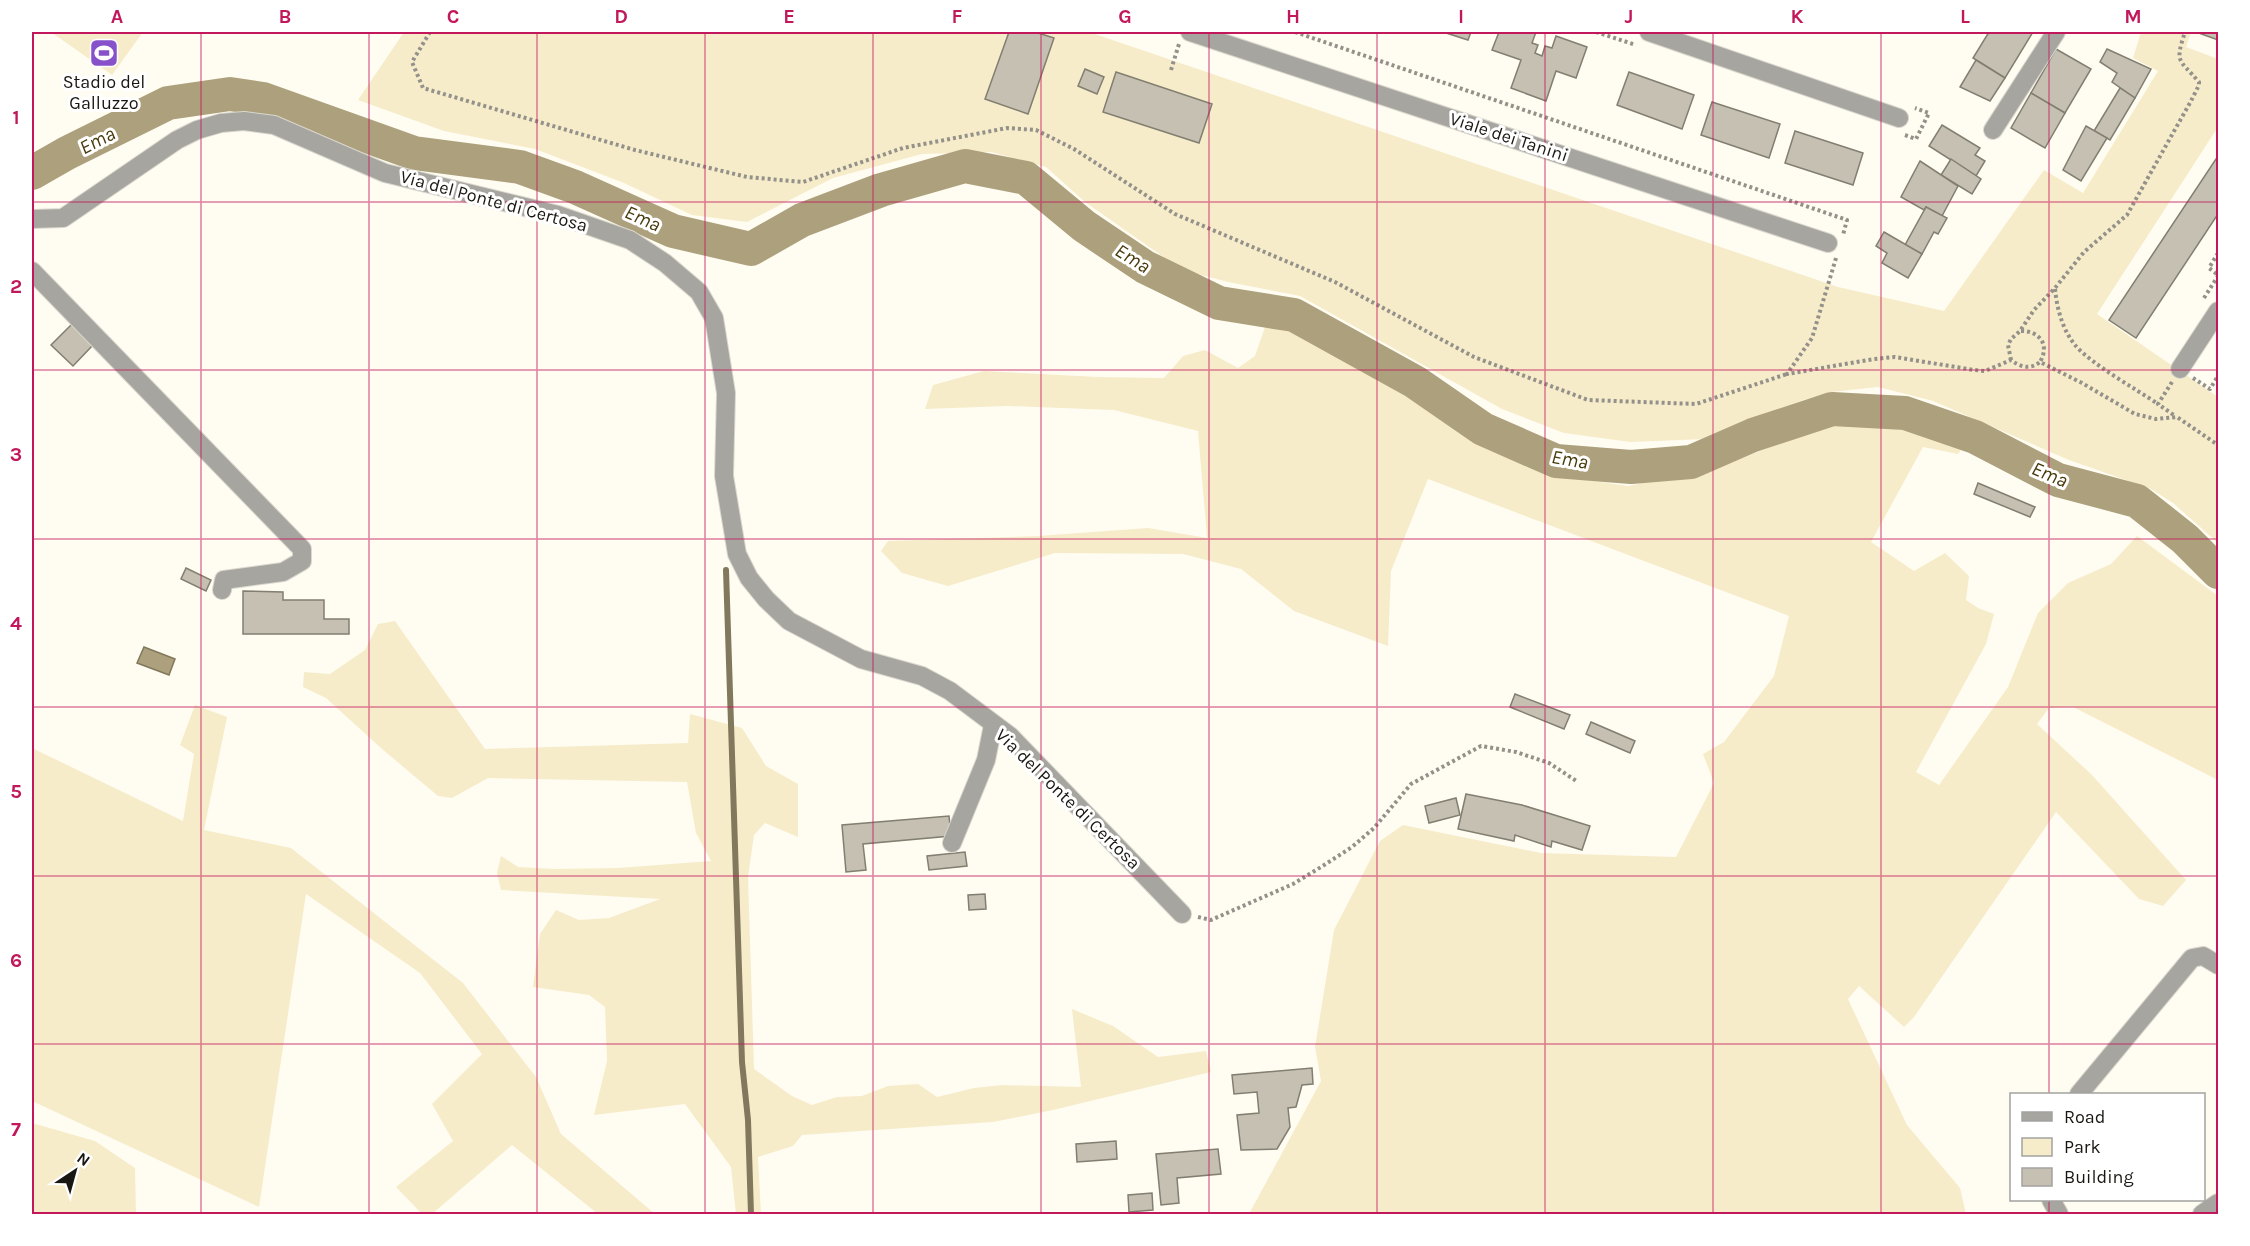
<svg xmlns="http://www.w3.org/2000/svg" width="2250" height="1246" viewBox="0 0 2250 1246" font-family="Karla,sans-serif">
<style>
.green{fill:#f7ecca}
.water{fill:#ada17d;stroke:#81785d;stroke-width:1.5}
.lines{fill:none;stroke-linecap:round;stroke-linejoin:round}
.stream{stroke:#81785d;stroke-width:6}
.river{stroke:#ada17d;stroke-width:34}
.building{fill:#c5c0b1;stroke:#827e70;stroke-width:1.5}
.minor-casing{stroke:#dad7ce;stroke-width:20}
.path{stroke:#94918a;stroke-width:4;stroke-dasharray:3 3;stroke-linecap:butt}
.minor{stroke:#a7a59f;stroke-width:18}
.grid{fill:none;stroke:#c2185b;stroke-width:1.5;stroke-opacity:0.55}
.labels{text-anchor:middle;stroke-width:6;stroke-linejoin:round;paint-order:stroke}
.poi-label{font-size:18px;fill:#191712;stroke:#fff}
.street-label{font-size:18px;fill:#191712;stroke:#fff}
.water-label{font-size:20px;font-style:italic;fill:#483a0b;stroke:#fff}
.neatline{fill:none;stroke:#c2185b;stroke-width:2}
.grid-label{font-size:20px;text-anchor:middle;font-weight:bold;fill:#c2185b}
</style>
<rect width="100%" height="100%" fill="#fffcf2"/>
<g class="green">
<path d="M51,32H143L112,75Z"/>
<path d="M404,32H1089L1838,287L1944,311L2044,170L2083,193L2158,71L2133,58L2141,32H2191L2186,47L2218,59V127L2097,314L2218,397V543L2173,503L2151,489L2069,460L1933,401L1878,387L1831,392L1803,400L1705,439L1630,442L1564,433L1502,409L1300,296L1228,282L1182,270L1085,202L1046,167L991,152L922,154L833,178L747,222L692,215L624,183L535,149L444,131L358,100Z"/>
<path d="M1265,327L1297,330L1427,407L1561,476L1628,486L1724,465L1839,421L1879,422L1926,430L1965,444L1958,454L1923,447L1871,542L1914,571L1945,553L1969,576L1966,600L1978,608L1994,614L1986,644L1916,772L1939,785L2008,687L2038,613L2068,583L2111,564L2137,536L2218,596V780L2073,707L2049,708L2037,724L2092,775L2186,880L2163,906L2139,899L2056,812L1914,1017L1904,1027L1859,986L1848,999L1907,1125L1960,1188L1966,1214H1249L1321,1081L1315,1047L1334,930L1380,841L1403,825L1541,853L1676,857L1714,783L1703,754L1724,742L1774,676L1789,616L1428,479L1391,571L1388,646L1294,611L1241,569L1183,554L1055,553L948,586L902,573L881,551L888,541L1038,536L1148,528L1207,538L1198,431L1114,410L1007,406L925,409L933,385L984,371L1098,377L1164,378L1183,356L1205,350L1238,368L1255,356Z"/>
<path d="M395,621L485,749L688,743L690,714L742,728L766,766L798,784V837L765,823L754,835L748,877L754,1069L792,1096L812,1105L837,1097L862,1096L888,1086L918,1084L937,1097L974,1088L1002,1085L1081,1087L1072,1009L1113,1026L1158,1057L1206,1051L1211,1072L1053,1110L993,1122L802,1135L793,1146L758,1157L761,1214H736L731,1167L685,1104L594,1115L607,1061L605,1007L589,995L533,987L540,934L556,910L579,920L609,918L660,899L501,890L497,873L501,856L518,867L556,869L618,868L711,861L696,833L687,782L488,778L452,798L438,796L382,749L326,698L303,687L304,672L330,674L365,650L378,624Z"/>
<path d="M195,705L227,717L204,830L291,848L463,983L536,1077L561,1134L655,1214H598L512,1145L432,1214H422L396,1187L453,1141L432,1104L482,1054L420,973L306,894L259,1207L32,1101V748L183,821L194,754L180,745Z"/>
<path d="M32,1123L95,1141L135,1168L136,1214H32Z"/>
</g>
<path class="water" d="M144,647L175,659L169,675L137,663Z"/>
<g class="lines">
<path class="stream" d="M726,570L742,1062L748,1120L751,1214"/>
<path class="river" d="M32,173L67,153L168,103L230,94L263,99L414,153L520,167L575,187L673,231L751,249L802,220L881,190L965,166L1026,178L1084,226L1145,267L1219,303L1294,315L1415,382L1483,429L1556,461L1631,467L1691,462L1753,435L1832,409L1905,413L1975,437L2058,480L2137,501L2185,539L2218,572"/>
</g>
<g class="building">
<path d="M1009,32H1035L1054,38L1028,114L985,99Z"/>
<path d="M1443,32H1471L1468,40Z"/>
<path d="M1499,32H1536L1532,43L1538,45L1535,53L1542,56L1545,46L1552,48L1556,36L1587,47L1576,78L1556,71L1546,101L1511,88L1521,60L1492,50Z"/>
<path d="M1989,32H2033L2005,78L1973,58Z"/>
<path d="M2196,32H2218V40Z"/>
<path d="M2056,49L2091,69L2065,113L2031,93Z"/>
<path d="M2107,49L2151,69L2135,98L2112,82L2117,73L2100,62Z"/>
<path d="M1976,60L2005,78L1990,101L1960,87Z"/>
<path d="M1085,69L1104,77L1097,94L1078,86Z"/>
<path d="M1116,72L1212,104L1199,143L1103,112Z"/>
<path d="M1629,72L1694,95L1682,129L1617,105Z"/>
<path d="M2120,88L2135,98L2110,140L2094,131Z"/>
<path d="M2031,93L2065,113L2045,148L2011,128Z"/>
<path d="M1712,102L1780,124L1769,158L1701,135Z"/>
<path d="M1942,125L1980,148L1975,155L1985,161L1976,176L1929,146Z"/>
<path d="M2086,126L2107,138L2081,181L2063,170Z"/>
<path d="M1795,131L1863,153L1853,185L1785,163Z"/>
<path d="M2218,156V214L2136,338L2109,320Z"/>
<path d="M1951,159L1981,179L1972,194L1941,175Z"/>
<path d="M1920,161L1958,186L1942,216L1926,207L1924,210L1901,197Z"/>
<path d="M1926,207L1947,218L1938,234L1934,232L1922,254L1905,245Z"/>
<path d="M1884,232L1922,254L1908,278L1882,263L1887,253L1876,246Z"/>
<path d="M72,324L93,345L73,366L51,345Z"/>
<path d="M1978,483L2035,507L2030,517L1974,494Z"/>
<path d="M186,568L211,580L206,591L181,579Z"/>
<path d="M243,591L283,592V600H324V619H349V634H243Z"/>
<path d="M1515,694L1570,715L1564,729L1510,707Z"/>
<path d="M1591,722L1635,741L1630,753L1586,734Z"/>
<path d="M1466,794L1522,805L1590,826L1582,850L1552,841L1551,847L1515,835L1514,841L1458,829Z"/>
<path d="M1456,798L1460,815L1429,823L1425,806Z"/>
<path d="M949,816L951,836L863,844L866,870L846,872L842,825Z"/>
<path d="M965,852L967,866L929,870L927,856Z"/>
<path d="M985,894L986,909L969,910L968,895Z"/>
<path d="M1312,1068L1313,1084L1302,1085L1296,1107L1288,1108L1290,1127L1277,1149L1241,1150L1237,1115L1259,1113L1257,1092L1234,1094L1232,1075Z"/>
<path d="M1116,1141L1117,1159L1077,1162L1076,1144Z"/>
<path d="M1218,1149L1221,1174L1177,1178L1179,1203L1161,1205L1156,1154Z"/>
<path d="M1152,1193L1153,1210L1129,1212L1128,1195Z"/>
</g>
<g class="lines">
<g class="minor-casing">
<g id="minor">
<path d="M1190,32L1828,243"/>
<path d="M1649,32L1899,118"/>
<path d="M1993,130L2056,32"/>
<path d="M32,219L63,218L177,140L197,130L221,123L244,121L274,125L385,173L558,215L630,240L665,263L699,292L714,318L726,393L724,476L737,554L749,578L766,599L789,621L861,659L922,676L950,691L1010,736L1182,914"/>
<path d="M32,271L302,549V561L283,572L224,580L222,590"/>
<path d="M2180,369L2218,311"/>
<path d="M952,843L986,760L993,725"/>
<path d="M2079,1094L2192,958L2203,956L2218,965"/>
<path d="M2051,1200L2059,1214"/>
<path d="M2202,1214L2218,1203"/>
</g>
</g>
<g class="path">
<path d="M430,32L412,62L423,88L635,150L747,177L803,182L903,148L1007,128L1036,130L1074,149L1175,214L1335,282L1474,357L1588,400L1696,404L1787,374"/>
<path d="M1295,32L1847,220L1843,235"/>
<path d="M1596,32L1636,45"/>
<path d="M1171,70L1179,44"/>
<path d="M1905,135L1916,139L1929,113L1915,108"/>
<path d="M2218,253L2209,268L2218,275"/>
<path d="M1836,258L1812,338L1787,374L1874,359L1895,357L1974,370L1985,371L2011,360C2020,367 2030,370 2040,362L2082,383L2135,414L2156,419L2177,417L2218,445"/>
<path d="M2055,289C2057,308 2062,329 2075,345C2091,364 2136,389 2158,404"/>
<path d="M2204,298L2218,276"/>
<path d="M2021,331C2040,331 2050,345 2040,362"/>
<path d="M2011,360L2008,345L2011,339L2020,331L2034,310L2055,288L2084,252L2127,215L2191,101L2199,85V82C2178,58 2175,63 2185,32"/>
<path d="M2193,378L2210,389L2218,376"/>
<path d="M2172,382L2158,404L2175,416"/>
<path d="M1198,917L1211,920L1293,884L1321,867L1352,847L1374,828L1411,784L1481,746L1516,752L1549,763L1578,782"/>
</g>
<use href="#minor" class="minor"/>
</g>
<path class="grid" d="M201,32V1214M369,32V1214M537,32V1214M705,32V1214M873,32V1214M1041,32V1214M1209,32V1214M1377,32V1214M1545,32V1214M1713,32V1214M1881,32V1214M2049,32V1094M32,202H2218M32,370H2218M32,539H2218M32,707H2218M32,876H2218M32,1044H2218M2049,1200V1214"/>
<defs>
<g id="stadium-square" transform="scale(1.5)"><rect x="-9" y="-9" width="18" height="18" rx="4" fill="#8752c9" stroke="#fff"/><path d="M0-5a6.5 5 0 1 0 0 10a6.5 5 0 1 0 0-10ZM-3.5-1.8h7v3.6h-7Z" fill="#fff"/></g>
</defs>
<g fill-rule="evenodd">
<use href="#stadium-square" x="104" y="53"/>
</g>
<g class="labels">
<g class="poi-label">
<text x="104" y="88">Stadio del<tspan x="104" dy="21">Galluzzo</tspan></text>
</g>
<g class="street-label">
<text transform="translate(1509 137) rotate(18)" y="6">Viale dei Tanini</text>
<text transform="translate(494 201) rotate(15)" y="6">Via del Ponte di Certosa</text>
<text transform="translate(1068 799) rotate(44)" y="6">Via del Ponte di Certosa</text>
</g>
<g class="water-label">
<text transform="translate(97 140) rotate(-27)" y="7">Ema</text>
<text transform="translate(643 218) rotate(24)" y="7">Ema</text>
<text transform="translate(1133 258) rotate(32)" y="7">Ema</text>
<text transform="translate(1570 459) rotate(10)" y="7">Ema</text>
<text transform="translate(2050 474) rotate(23)" y="7">Ema</text>
</g>
</g>
<rect width="2250" height="1246" fill="none" stroke="#ffffff" stroke-width="66"/>
<rect x="2010" y="1093" width="195" height="108" fill="#ffffff" stroke="#a3a2a0" stroke-width="1.5"/>
<rect x="2022" y="1112" width="30" height="9" fill="#a7a59f" stroke="#a3a2a0" stroke-width="1.5"/>
<text x="2064" y="1123" font-size="18" fill="#191712">Road</text>
<rect x="2022" y="1138" width="30" height="18" fill="#f7ecca" stroke="#a3a2a0" stroke-width="1.5"/>
<text x="2064" y="1153" font-size="18" fill="#191712">Park</text>
<rect x="2022" y="1168" width="30" height="18" fill="#c5c0b1" stroke="#a3a2a0" stroke-width="1.5"/>
<text x="2064" y="1183" font-size="18" fill="#191712">Building</text>
<g transform="translate(75 1171) rotate(36)" stroke="#ffffff" stroke-width="4.5" paint-order="stroke">
<path d="M0-4.5L10 22L0 15L-10 22Z" fill="#191712"/>
<text y="-9" font-size="16" font-weight="bold" text-anchor="middle" fill="#191712">N</text>
</g>
<rect x="33" y="33" width="2184" height="1180" class="neatline"/>
<g class="grid-label">
<text x="117" y="23">A</text>
<text x="285" y="23">B</text>
<text x="453" y="23">C</text>
<text x="621" y="23">D</text>
<text x="789" y="23">E</text>
<text x="957" y="23">F</text>
<text x="1125" y="23">G</text>
<text x="1293" y="23">H</text>
<text x="1461" y="23">I</text>
<text x="1629" y="23">J</text>
<text x="1797" y="23">K</text>
<text x="1965" y="23">L</text>
<text x="2133" y="23">M</text>
<text x="16" y="124">1</text>
<text x="16" y="293">2</text>
<text x="16" y="461">3</text>
<text x="16" y="630">4</text>
<text x="16" y="798">5</text>
<text x="16" y="967">6</text>
<text x="16" y="1136">7</text>
</g>
</svg>
